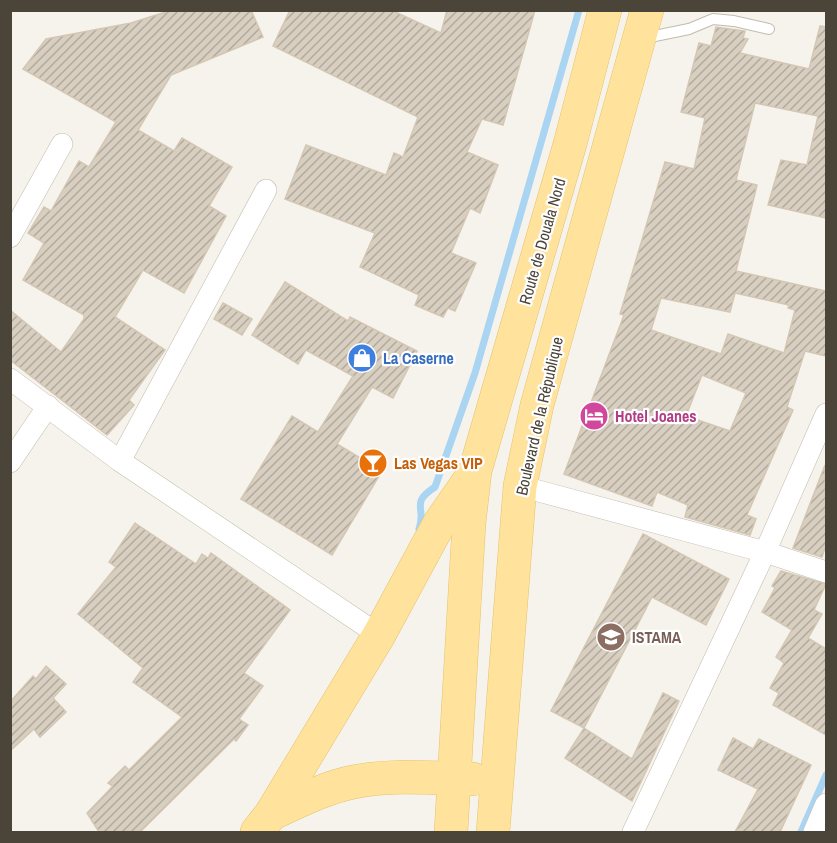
<svg xmlns="http://www.w3.org/2000/svg" width="837" height="843" viewBox="0 0 837 843" font-family="'Archivo Narrow',sans-serif">
<style>
.lines{fill:none;stroke-linecap:round;stroke-linejoin:round}
.stream{stroke:#a9d4f2;stroke-width:7}
.building{fill:url(#building-hatch);stroke:#d3c7b4;stroke-width:1.5;fill-rule:evenodd}
.lane-casing{stroke:#c2bbae;stroke-width:12}
.street-casing{stroke:#c2bbae;stroke-width:22}
.primary-casing{stroke:#e6c16a;stroke-width:34}
.lane{stroke:#fff;stroke-width:10}
.street{stroke:#fff;stroke-width:21}
.primary{stroke:#ffe39c;stroke-width:33}
.labels{text-anchor:middle;stroke-width:4.5;stroke-linejoin:round;paint-order:stroke}
.street-label{font-size:16px;fill:#4b4439;stroke:#fff}
.shop-label{font-size:16px;font-weight:bold;fill:#366cbe;stroke:#fff;text-anchor:start}
.hotel-label{font-size:16px;font-weight:bold;fill:#b23c85;stroke:#fff;text-anchor:start}
.food-label{font-size:16px;font-weight:bold;fill:#c56008;stroke:#fff;text-anchor:start}
.education-label{font-size:16px;font-weight:bold;fill:#785e54;stroke:#fff;text-anchor:start}
</style>
<defs>
<pattern id="building-hatch" width="6" height="6" patternUnits="userSpaceOnUse" patternTransform="scale(1.5)"><rect width="6" height="6" fill="#d8cfc1"/><path d="M-1 1l2-2M0 6l6-6M5 7l2-2" fill="none" stroke="#b1aa9e"/></pattern>
</defs>
<rect width="100%" height="100%" fill="#f6f3ec"/>
<g class="lines">
<g class="stream">
<path d="M419,529C427,507 409,504 435,487L475,373L579,10"/>
<path d="M801,832L826,775"/>
</g>
</g>
<g class="building">
<path d="M172,10H251L263,37L171,75L138,130L174,151L182,138L232,167L209,206L226,216L184,293L143,270L115,317L165,350L129,400L134,405L107,435L10,360V310L61,352L84,319V315L23,280L44,243L28,233L44,207L51,211L79,161L89,167L116,122L23,69L46,39L131,23Z"/>
<path d="M290,10H391L441,33L447,10H535L503,125L482,119L467,152L498,165L480,213L470,208L451,253L476,263L455,311L448,308L443,317L415,305L419,295L360,267L375,233L285,199L306,145L386,175L394,153L403,157L418,117L273,46Z"/>
<path d="M820,26L826,27V218L768,205L781,160L807,165L818,116L755,103L736,180L757,185L736,271L826,291V356L805,351L787,407L793,410L747,515L756,519L750,535L685,517L688,505L657,492L652,506L564,474L624,315L620,314L665,162L694,169L705,118L681,112L699,43L711,46L716,27L745,31L743,38L748,39L740,53L809,69ZM735,293L789,305L788,308L795,310L784,353L728,334L721,354L651,330L661,298L730,312ZM702,375L746,393L730,431L686,416Z"/>
<path d="M285,282L348,321L350,317L417,351L393,398L372,387L337,444L382,471L332,555L241,499L292,416L318,432L353,376L306,350L298,364L252,335Z"/>
<path d="M223,303L252,319L242,335L214,319Z"/>
<path d="M825,465L826,545L822,557L793,548Z"/>
<path d="M135,523L196,564L202,554L208,558L211,553L290,610L244,673L263,686L239,719L248,725L236,741L234,739L140,832H99L87,813L113,786L108,783L125,766L129,770L182,717L133,682L143,668L78,614L116,567L109,562Z"/>
<path d="M643,534L729,579L706,625L652,597L584,728L551,711Z"/>
<path d="M781,571L826,584L814,610L822,614L808,638L826,649V735L773,705L779,693L770,688L784,663L776,657L792,630L762,612L775,588L772,586Z"/>
<path d="M46,666L66,684L53,698L66,712L40,737L34,729L10,751V702L33,676L36,679Z"/>
<path d="M663,693L679,701L632,801L565,758L584,728L632,759Z"/>
<path d="M733,738L753,749L759,739L811,765L780,832H735L758,789L718,770Z"/>
</g>
<g class="lines">
<g class="lane-casing">
<path id="lane" d="M645,38L689,29L713,19L734,21L769,29"/>
</g>
<g class="street-casing">
<g id="street">
<path d="M10,237L62,144"/>
<path d="M10,379L120,461L379,635"/>
<path d="M120,461L266,190"/>
<path d="M10,462L48,406"/>
<path d="M520,486L765,552L826,572"/>
<path d="M633,832L765,552L826,414"/>
<path d="M814,832L826,804"/>
</g>
</g>
<g class="primary-casing">
<g id="primary">
<path d="M271,814C298,802 324,788 353,782C392,774 434,778 473,779"/>
<path d="M257,832L271,814L379,635L439,524L473,475"/>
<path d="M451,832L469,523L475,471L570,144L605,10"/>
<path d="M493,832L520,486L537,405L647,10"/>
</g>
</g>
<use href="#lane" class="lane"/>
<use href="#street" class="street"/>
<use href="#primary" class="primary"/>
</g>
<defs>
<g id="shop-disc" transform="scale(1.5)"><circle r="9.5" fill="#3f7fe0" stroke="#fff"/><path d="M-5-2.5h2.3a2.7 3.5 0 0 1 5.4 0H5L5.5 6h-11ZM-1.5-2.5h3a1.5 2.3 0 0 0-3 0Z" fill="#fff"/></g>
<g id="hotel-disc" transform="scale(1.5)"><circle r="9.5" fill="#d1479c" stroke="#fff"/><path d="M-6-4.5h1.5V1H6V5H4.5V3h-9V5H-6ZM-4 0a1.8 1.8 0 1 1 3.6 0ZM.5 0V-2.5h3Q6-2.5 6 0Z" fill="#fff"/></g>
<g id="bar-disc" transform="scale(1.5)"><circle r="9.5" fill="#e8710a" stroke="#fff"/><path d="M-6-5H6L.8 .8V4.5H3.5V6h-7V4.5H-.8V.8Z" fill="#fff"/></g>
<g id="school-disc" transform="scale(1.5)"><circle r="9.5" fill="#8d6e63" stroke="#fff"/><path d="M0-5L7-2L0 1L-7-2ZM-4 1L0 2.5L4 1V4Q0 6-4 4Z" fill="#fff"/></g>
</defs>
<g fill-rule="evenodd">
<use href="#shop-disc" x="362" y="358"/>
<use href="#hotel-disc" x="594" y="416"/>
<use href="#bar-disc" x="373" y="463"/>
<use href="#school-disc" x="611" y="637"/>
</g>
<g class="labels">
<g class="street-label">
<text transform="translate(542 241) rotate(-74)" y="6">Route de Douala Nord</text>
<text transform="translate(539 416) rotate(-77)" y="6">Boulevard de la République</text>
</g>
<g class="shop-label">
<text x="383" y="364">La Caserne</text>
</g>
<g class="hotel-label">
<text x="615" y="422">Hotel Joanes</text>
</g>
<g class="food-label">
<text x="394" y="469">Las Vegas VIP</text>
</g>
<g class="education-label">
<text x="632" y="643">ISTAMA</text>
</g>
</g>
<rect width="837" height="843" fill="none" stroke="#4b4439" stroke-width="24"/>
</svg>
